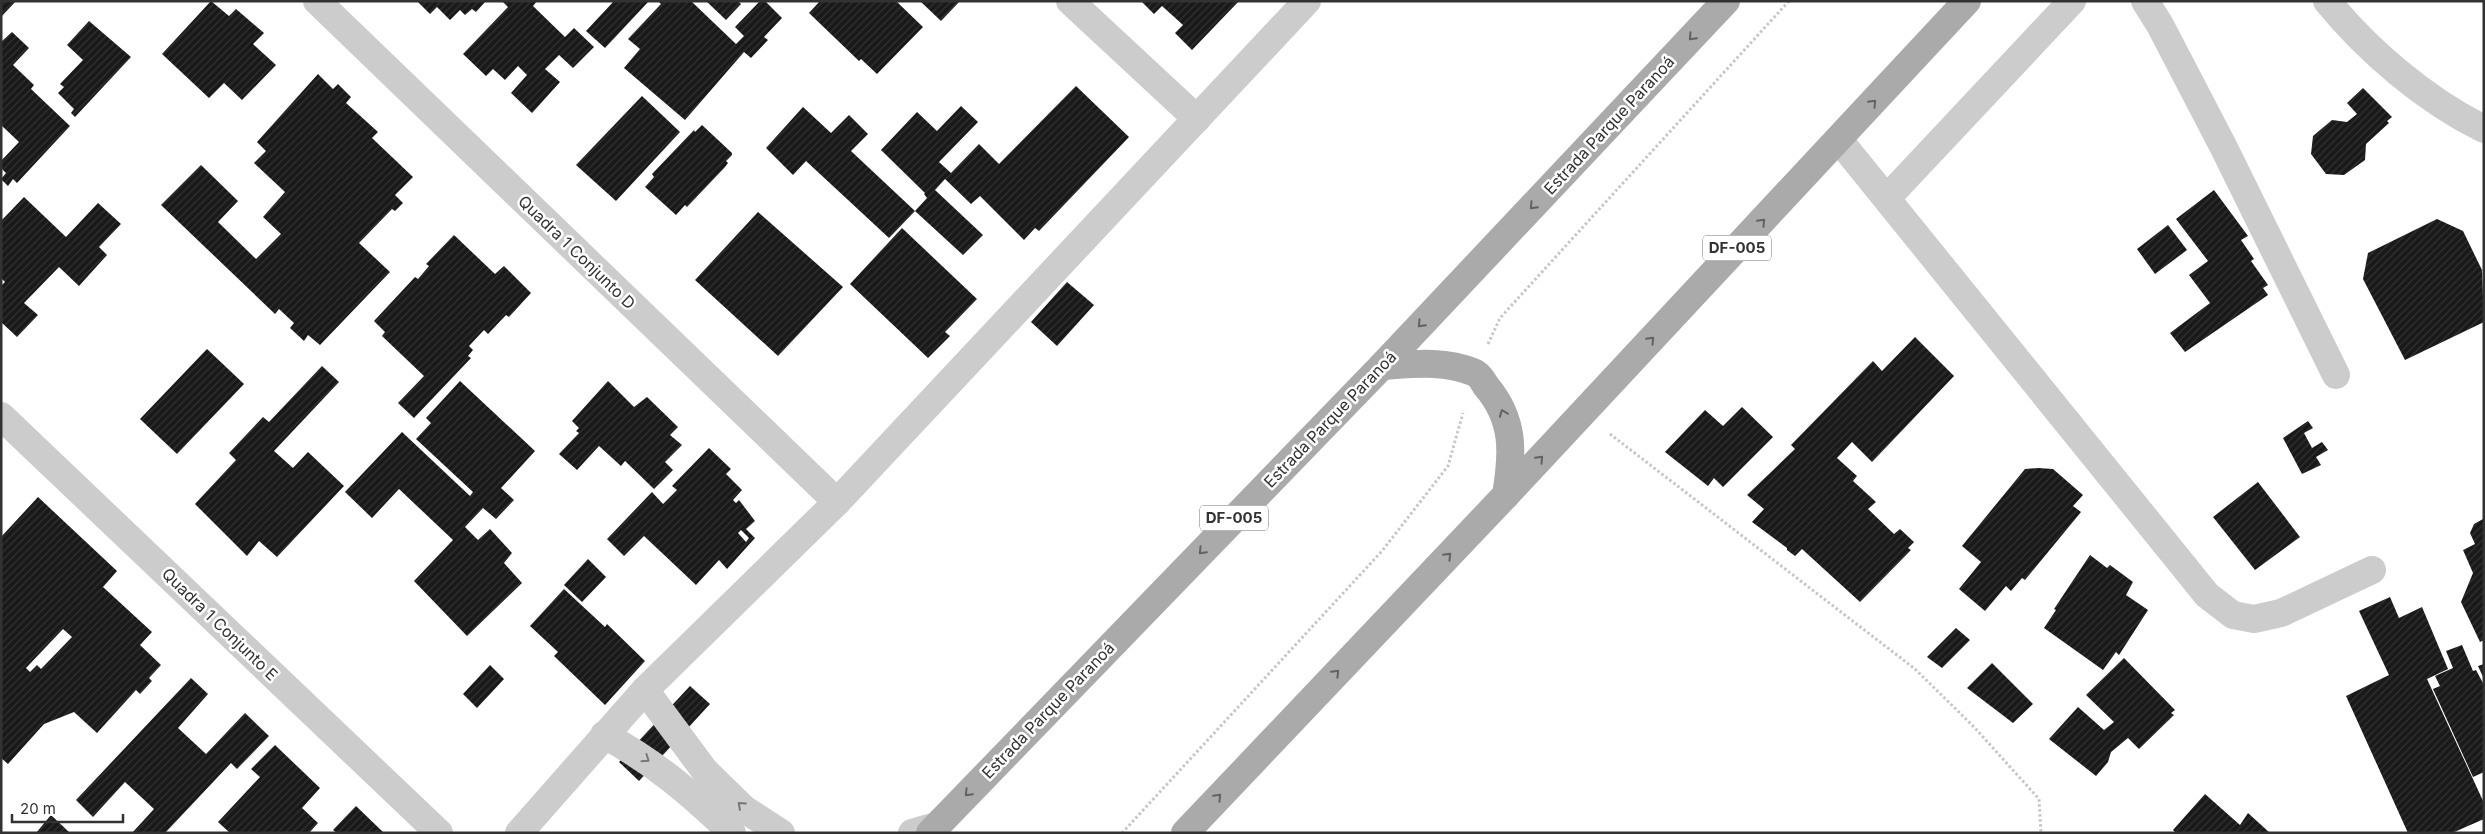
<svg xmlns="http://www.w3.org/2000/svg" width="2485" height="834" viewBox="0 0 2485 834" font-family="Inter,sans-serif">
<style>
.building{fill:url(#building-hatch);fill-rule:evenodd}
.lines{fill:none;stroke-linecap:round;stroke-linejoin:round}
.path{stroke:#c6c6c6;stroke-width:3;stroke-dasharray:2.5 2.5;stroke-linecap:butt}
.street{stroke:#ccc;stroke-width:28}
.primary{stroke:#aaa;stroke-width:28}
.oneway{stroke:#626262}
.oneway2{stroke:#777}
.labels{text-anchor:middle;stroke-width:5;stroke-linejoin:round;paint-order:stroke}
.shield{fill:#fff;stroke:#707070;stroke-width:1}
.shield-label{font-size:15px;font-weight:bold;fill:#323232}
.street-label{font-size:16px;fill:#323232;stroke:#fff}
</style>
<defs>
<pattern id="building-hatch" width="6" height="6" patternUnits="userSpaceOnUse" patternTransform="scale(1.25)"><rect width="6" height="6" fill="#191919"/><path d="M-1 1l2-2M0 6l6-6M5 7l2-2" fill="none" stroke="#323232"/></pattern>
</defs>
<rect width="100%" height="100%" fill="#fff"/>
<g class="building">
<path d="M1,1H16L1,17Z"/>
<path d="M211,1L229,16L236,9L264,33L253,44L276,65L242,100L224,83L209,98L162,54Z"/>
<path d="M417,1H486L476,12L472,9L465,15L460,10L450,20L437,7L430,14Z"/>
<path d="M502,1H537L533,6L565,37L574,28L594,47L573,68L559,55L545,69L560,82L532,113L511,93L527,75L518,66L505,80L493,69L486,76L463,54L508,7Z"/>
<path d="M614,1H649L605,48L586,31Z"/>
<path d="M658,1H691L736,44L744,36L735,27L760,1H765L782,18L764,37L768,40L751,58L744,52L685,120L624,68L640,49L628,39L661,4Z"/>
<path d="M706,1H738L741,4L726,20Z"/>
<path d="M820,1H896L923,27L877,74L861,59L859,61L809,13Z"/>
<path d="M920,1H960L941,21Z"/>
<path d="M1141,1H1239L1192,50L1175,33L1183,25L1162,6L1154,14Z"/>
<path d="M89,21L131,57L75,117L71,113L74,109L58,93L64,87L60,84L83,60L67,45Z"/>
<path d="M12,32L29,48L13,65L34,85L31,89L70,126L17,183L13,179L8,186L1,179L6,173L1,168V161L19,142L1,125V42Z"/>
<path d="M318,74L333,89L338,84L351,97L346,103L378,132L372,138L413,177L395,195L403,203L395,211L392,209L359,243L390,272L320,345L308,335L304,341L290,328L294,323L279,309L275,314L161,205L201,165L238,201L218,222L256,259L281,234L263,217L285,192L254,163L266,151L257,142Z"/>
<path d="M1076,86L1129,137L1039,231L1035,228L1024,240L980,196L971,204L945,179L935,190L983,235L963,255L915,211L889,238L806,161L793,175L766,148L803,107L831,133L849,115L868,134L851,151L915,211L927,198L924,194L925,193L881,150L917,112L937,131L961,106L978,122L939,162L951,173L979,144L999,164Z"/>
<path d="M2363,88L2392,117L2387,121L2389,123L2366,144L2365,160L2344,175L2326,174L2311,154L2313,136L2332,120L2347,122L2357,114L2347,103Z"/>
<path d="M642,96L680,132L616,201L576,165Z"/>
<path d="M702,125L732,153V155L726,161L728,163L725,167L687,207L685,205L676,215L645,187L654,177L652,174L694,130L695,132Z"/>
<path d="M2214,190L2248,236L2241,240L2254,259L2251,261L2268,285L2263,288L2268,295L2185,352L2170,333L2210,303L2189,275L2208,261L2176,219Z"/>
<path d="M24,197L66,237L98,203L121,224L99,247L107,255L79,286L59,267L24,303L38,315L17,337L1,322V286L5,282L1,278V221Z"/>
<path d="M758,212L843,287L778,356L695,280Z"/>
<path d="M2437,219L2463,231L2482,270L2484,322L2405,360L2363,279L2368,253Z"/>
<path d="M2168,225L2187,250L2155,274L2137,249Z"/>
<path d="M902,228L977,299L945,332L950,336L928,358L850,284Z"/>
<path d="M454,235L495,274L504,266L531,293L509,317L506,315L488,334L484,330L469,346L473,350L468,356L471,358L414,418L398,403L424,376L382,336L385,332L374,321L415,277L418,279L429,266L426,264Z"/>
<path d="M1067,282L1094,305L1057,346L1031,322Z"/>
<path d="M1915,337L1954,376L1872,462L1852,442L1837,458L1857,476L1853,481L1876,502L1868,509L1894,534L1900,529L1914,542L1908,548L1911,550L1860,602L1802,549L1795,556L1787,550V548L1752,522L1764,509L1747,495L1795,449L1791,445L1873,361L1882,371Z"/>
<path d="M207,349L244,384L177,454L140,419Z"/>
<path d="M322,366L339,382L274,451L293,468L308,452L344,486L277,557L259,541L247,556L195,504L236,460L229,453L263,417L269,422Z"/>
<path d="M460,381L535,451L501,488L514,500L496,519L483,508L465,527L478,540L490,529L512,553L504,563L522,583L467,636L414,581L453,540L399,489L372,518L345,492L402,432L470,496L473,492L416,439L431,423L426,418Z"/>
<path d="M608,381L634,407L647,397L678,427L670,435L682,445L665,462L673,470L654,489L625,461L621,466L599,446L577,470L559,454L579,433L576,431L579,428L572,421Z"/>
<path d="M1742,407L1773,437L1723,487L1714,478L1708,486L1665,452L1705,410L1723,426Z"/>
<path d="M2308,421L2313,428L2304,433L2312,448L2322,442L2328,450L2316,457L2321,465L2302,474L2283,438Z"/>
<path d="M709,448L731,469L726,474L742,490L733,500L736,503L739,500L755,521L746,529L755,538L727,569L719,560L696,585L644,536L624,556L607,539L652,492L663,504L677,490L672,486ZM741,530L749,538L746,542L738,533Z"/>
<path d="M2038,468L2053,469L2083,495L2073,506L2081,512L2025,580L2022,578L2011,591L2006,586L1985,611L1959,589L1981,562L1962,546L2025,469Z"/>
<path d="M2258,482L2300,537L2255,570L2213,517Z"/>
<path d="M38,497L117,571L103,587L152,632L140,645L161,665L149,678L152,681L140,694L136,690L97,733L74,712L44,724L8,764L1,758V537ZM63,629L72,637L41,669L37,665L30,672L26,668Z"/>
<path d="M2483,519L2484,640L2480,642L2461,602L2473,573L2463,550L2475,544L2470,533L2474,524Z"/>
<path d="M2090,555L2107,568L2110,565L2133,582L2126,595L2148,610L2119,655L2116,652L2103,670L2044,628L2056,610L2054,609Z"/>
<path d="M588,559L606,577L582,602L564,585Z"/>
<path d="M564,589L605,627L607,624L645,661L605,705L554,656L558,652L530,626Z"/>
<path d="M2390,597L2399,618L2422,607L2448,669L2427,679L2484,803V819L2452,833H2408L2346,696L2389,675L2359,611Z"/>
<path d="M1956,628L1970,640L1942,668L1927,657Z"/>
<path d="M2462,645L2473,671L2476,670L2484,685V772L2473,777L2433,689L2440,686L2435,676L2453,668L2446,651Z"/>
<path d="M2124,658L2175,710L2171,713L2174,715L2139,749L2128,738L2111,752L2108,762L2096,776L2049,739L2078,707L2104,730L2114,722L2086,695Z"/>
<path d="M1992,663L2033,704L2013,723L1967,688Z"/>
<path d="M2484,664V679L2478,666Z"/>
<path d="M490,665L504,679L477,708L463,694Z"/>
<path d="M191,678L208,694L178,728L206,754L245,713L269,736L237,769L231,763L165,833H132L154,809L125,782L93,817L76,800Z"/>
<path d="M690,686L710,704L639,781L619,762Z"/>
<path d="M275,745L320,788L302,808L318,823L309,833H230L218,822L260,777L251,769Z"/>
<path d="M2205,794L2240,825L2248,813L2270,833H2176L2173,830Z"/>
<path d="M356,806L384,833H337L333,830Z"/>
<path d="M51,815L70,833H36Z"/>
</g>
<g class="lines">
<g class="path">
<path d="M1488,344L1500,318L1789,1"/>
<path d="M1610,434L1915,669L1974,727L2039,799L2041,833"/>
<path d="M1122,833L1382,551L1448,466L1463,413"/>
</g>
<g class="street">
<path d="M317,1L837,502"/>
<path d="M1070,1L1197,119"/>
<path d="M2145,1L2160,25L2223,146L2336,375"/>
<path d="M2327,1C2368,51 2425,100 2484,129"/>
<path d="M1839,140L2207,595L2233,615L2254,619L2281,613L2372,570"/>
<path d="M1887,198L2072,1"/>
<path d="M1,416L439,833"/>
<path d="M645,690L705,771L744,809L781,833"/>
<path d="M604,735C653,761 692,794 732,833"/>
<path d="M519,833L645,690L837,502L1307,1"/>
<path d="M912,833L936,826"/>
</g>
<g class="primary">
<path d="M1382,366C1413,364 1444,360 1473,372C1479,374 1483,381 1486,386C1515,420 1513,453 1506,495"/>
<path d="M930,833L1382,366L1726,1"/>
<path d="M1185,833L1506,495L1967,1"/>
</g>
</g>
<defs><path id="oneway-chevron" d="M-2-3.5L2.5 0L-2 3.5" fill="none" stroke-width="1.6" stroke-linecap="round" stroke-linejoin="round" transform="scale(1.25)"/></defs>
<g class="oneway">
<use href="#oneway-chevron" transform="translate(1692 37) rotate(133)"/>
<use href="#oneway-chevron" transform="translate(1873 103) rotate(-47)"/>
<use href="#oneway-chevron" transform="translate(1533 206) rotate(133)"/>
<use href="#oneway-chevron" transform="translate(1762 222) rotate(-47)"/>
<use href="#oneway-chevron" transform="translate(1421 324) rotate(133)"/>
<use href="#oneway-chevron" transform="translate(1651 340) rotate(-47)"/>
<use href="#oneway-chevron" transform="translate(1503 413) rotate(-111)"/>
<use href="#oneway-chevron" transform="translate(1540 459) rotate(-47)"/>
<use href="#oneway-chevron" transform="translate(1202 551) rotate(134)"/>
<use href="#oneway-chevron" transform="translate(1448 556) rotate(-46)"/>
<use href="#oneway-chevron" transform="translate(1336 673) rotate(-46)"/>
<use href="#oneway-chevron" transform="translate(968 793) rotate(134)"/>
<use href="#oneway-chevron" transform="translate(1218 797) rotate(-46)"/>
</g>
<g class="oneway2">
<use href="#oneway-chevron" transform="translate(646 759) rotate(35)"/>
<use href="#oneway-chevron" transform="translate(741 805) rotate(-138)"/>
</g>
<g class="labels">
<g class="shield">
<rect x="1703" y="235.5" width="68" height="25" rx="4"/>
<rect x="1200" y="505.5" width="68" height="25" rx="4"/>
</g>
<g class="shield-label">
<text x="1737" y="253">DF-005</text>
<text x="1234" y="523">DF-005</text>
</g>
<g class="street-label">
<text transform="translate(1609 125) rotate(-47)" y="6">Estrada Parque Paranoá</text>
<text transform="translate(577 252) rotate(44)" y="6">Quadra 1 Conjunto D</text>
<text transform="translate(1330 419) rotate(-46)" y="6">Estrada Parque Paranoá</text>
<text transform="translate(220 624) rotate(44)" y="6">Quadra 1 Conjunto E</text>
<text transform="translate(1048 710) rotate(-46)" y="6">Estrada Parque Paranoá</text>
</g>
</g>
<rect width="2485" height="834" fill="none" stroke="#323232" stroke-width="5"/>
<path d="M12 814v8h111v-8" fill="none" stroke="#323232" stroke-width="2.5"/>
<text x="20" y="814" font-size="15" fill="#323232" stroke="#ffffff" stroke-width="4" paint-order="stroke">20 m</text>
</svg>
